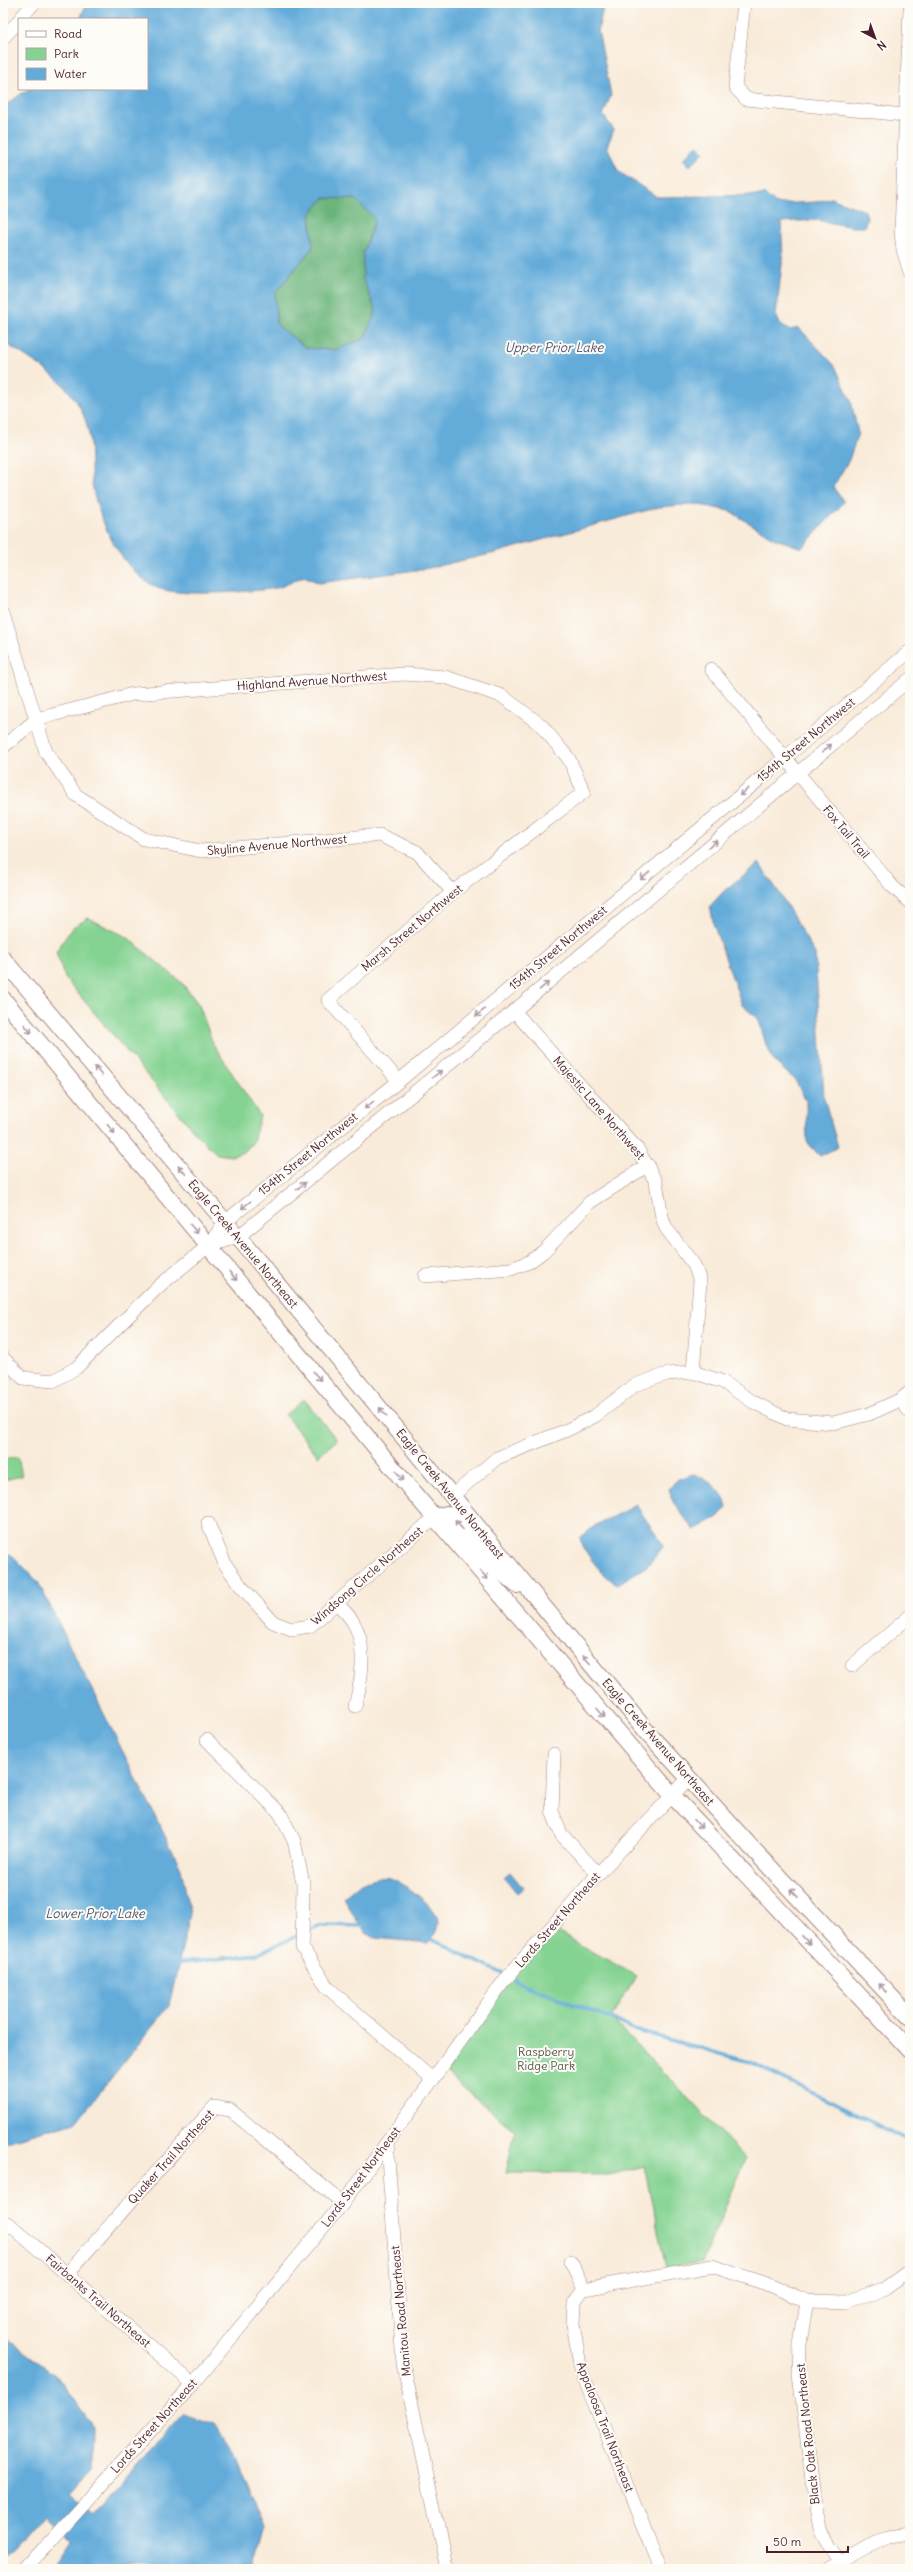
<svg xmlns="http://www.w3.org/2000/svg" width="913" height="2572" viewBox="0 0 913 2572" font-family="Delius,sans-serif">
<style>
.green{fill:#84d392;stroke:#67795e}
.forest{fill:#6bb57c;stroke:#5a6a54}
.water{fill:#63acda;stroke:#566682;fill-rule:evenodd}
.lines{fill:none;stroke-linecap:round;stroke-linejoin:round}
.stream{stroke:#63acda;stroke-width:3.5}
.minor-casing{stroke:#a28582;stroke-width:14}
.major-casing{stroke:#a28582;stroke-width:18}
.minor{stroke:#fff;stroke-width:13}
.major{stroke:#fff;stroke-width:16}
.oneway{stroke:#ae9aa0}
.labels{text-anchor:middle;stroke-width:4;stroke-linejoin:round;paint-order:stroke}
.street-label{font-size:12px;fill:#4a1f2b;stroke:#fdfcf7}
.park-label{font-size:12px;fill:#5b554a;stroke:#fdfcf7}
.water-label{font-size:13px;font-style:italic;fill:#545771;stroke:#fdfcf7}
</style>
<rect width="100%" height="100%" fill="#fdfcf7"/>
<filter id="ink" filterUnits="userSpaceOnUse"><feTurbulence type="fractalNoise" baseFrequency=".025" numOctaves="2"/><feDisplacementMap in="SourceGraphic" scale="8" xChannelSelector="R" yChannelSelector="G"/><feConvolveMatrix kernelMatrix="1 2 1 2 8 2 1 2 1" color-interpolation-filters="sRGB"/></filter>
<filter id="wash" filterUnits="userSpaceOnUse"><feTurbulence type="fractalNoise" baseFrequency=".012" numOctaves="4" result="noise"/><feDisplacementMap in="SourceGraphic" scale="16" xChannelSelector="R" yChannelSelector="G"/><feGaussianBlur stdDeviation="0.9" result="paint"/><feColorMatrix in="noise" values="0 0 0 0 0 0 0 0 0 0 0 0 0 0 0 0 0 1.4 0 .05"/><feComposite in="paint" operator="in"/></filter>
<g filter="url(#wash)">
<rect width="100%" height="100%" fill="#f9ebd9"/>
<g class="green">
<path d="M88,918L127,937L182,983L199,1005L213,1044L260,1116L253,1142L244,1152L231,1156L217,1154L198,1136L65,978L56,952L72,928Z"/>
<path d="M304,1399L337,1440L318,1456L285,1415Z"/>
<path d="M18,1457L22,1476L3,1480V1460Z"/>
<path d="M551,1928L636,1976L611,2018L746,2159L702,2262L666,2268L644,2166L614,2174L506,2173L515,2131L441,2069Z"/>
</g>
<path class="forest" d="M324,198L355,199L375,219C360,263 359,267 376,311L365,338L336,350L306,348L276,324L275,293L313,247L310,214Z"/>
<g class="water">
<path d="M87,3H604L598,30L611,95L603,115L614,130L607,146L618,171L657,197L765,195L776,204L816,202L831,198L865,211L867,219L864,227H852L818,220L781,222L783,256L776,315L780,324L789,330L799,328L835,366L851,401L858,433L849,460L833,487L844,502L802,548L773,538L730,511L695,504L659,507L495,553L424,569L319,583L304,576C295,580 285,586 276,588C252,592 172,598 153,586C121,567 103,528 94,494C88,471 94,444 86,422C74,383 35,362 3,342V107L28,89H147V19H80ZM324,198L355,199L375,219L363,254V279L376,311L365,338L336,350L306,348L276,324L275,293L313,247L310,214Z"/>
<path d="M697,145L704,152L690,166L683,159Z"/>
<path d="M759,863L782,897L815,954L824,1098L838,1147L820,1156L807,1142L806,1101L795,1080L775,1062L766,1045L759,1020L742,1005L714,926L710,906L725,890Z"/>
<path d="M693,1474C708,1479 724,1491 727,1507L718,1517L694,1530L673,1502L669,1489L678,1479Z"/>
<path d="M636,1505L664,1546L647,1566L618,1584C606,1580 582,1551 580,1538L596,1525Z"/>
<path d="M3,1551L13,1556L38,1582L181,1868L190,1914L169,2006L76,2122L3,2143Z"/>
<path d="M510,1872L523,1888L517,1893L504,1877Z"/>
<path d="M375,1878C379,1878 386,1877 390,1878C403,1882 437,1907 438,1921C438,1930 434,1936 429,1943L375,1938C359,1930 352,1912 344,1897L361,1883Z"/>
<path d="M3,2336L56,2375L93,2427L92,2469L69,2495L92,2514L184,2414L214,2424L236,2457L265,2528L254,2569H57L56,2562L71,2540L47,2516L3,2556Z"/>
</g>
<g class="lines">
<g class="stream">
<path d="M305,1932L321,1925L365,1926"/>
<path d="M429,1938L525,1985L611,2018L634,2030L750,2062L910,2141"/>
<path d="M174,1964L258,1954L299,1935"/>
</g>
</g>
</g>
<g filter="url(#ink)">
<g class="lines">
<g class="minor-casing">
<g id="minor">
<path d="M744,3L735,87L746,99L904,115"/>
<path d="M910,10L901,232L903,250L910,272"/>
<path d="M20,19L34,3"/>
<path d="M3,38L19,21"/>
<path d="M3,612L46,752L76,795L144,839L201,851L379,835L417,852L453,892"/>
<path d="M711,669L892,886L910,902"/>
<path d="M3,747L37,719L133,694L405,674L445,677L502,696L541,725L569,759L584,792L453,892L328,1000L399,1081"/>
<path d="M514,1011L638,1150L656,1182L662,1217L666,1228L694,1265L700,1281L693,1372"/>
<path d="M208,1246L238,1237L250,1227L514,1011L910,679"/>
<path d="M425,1276L511,1269L529,1262L544,1251L590,1202L648,1165"/>
<path d="M3,1358L23,1378L53,1381L76,1368L159,1286L208,1246L225,1222L399,1081L785,758L910,651"/>
<path d="M900,1400L910,1412"/>
<path d="M452,1496L497,1458L567,1430L595,1416L635,1385L667,1374L693,1372L723,1382L753,1402L787,1419L833,1423L869,1414L900,1400L910,1392"/>
<path d="M208,1523L225,1564L240,1585L273,1622L291,1629L310,1626L435,1517"/>
<path d="M337,1603C342,1609 349,1615 353,1622C368,1646 362,1680 355,1706"/>
<path d="M852,1666L910,1616"/>
<path d="M207,1740L280,1813L294,1841L303,1883L302,1947L327,1987L433,2080"/>
<path d="M554,1754L552,1811L561,1834L598,1874"/>
<path d="M387,2144L403,2363L447,2569"/>
<path d="M3,2230L8,2223L193,2384"/>
<path d="M571,2262L584,2289L574,2303L573,2324L581,2370L660,2569"/>
<path d="M67,2274L214,2107L230,2110L343,2203"/>
<path d="M584,2289L712,2266L764,2283L807,2301L846,2302L886,2288L910,2271"/>
<path d="M807,2301L800,2344L799,2374L814,2497L820,2527L829,2548L840,2562"/>
<path d="M25,2569L193,2384L343,2203L504,1981L598,1874L689,1778"/>
<path d="M829,2569L886,2537L910,2534"/>
</g>
</g>
<g class="major-casing">
<g id="major">
<path d="M3,959L248,1249L648,1733L750,1846L910,2017"/>
<path d="M3,999L412,1491L672,1795L910,2050"/>
<path d="M435,1517L447,1514L453,1518L492,1564L517,1585"/>
</g>
</g>
<use href="#minor" class="minor"/>
<use href="#major" class="major"/>
</g>
<defs><path id="oneway-shaft" d="M-6 0H5M1.5-3L5.5 0L1.5 3" fill="none" stroke-width="1.6" stroke-linecap="round" stroke-linejoin="round"/></defs>
<g class="oneway">
<use href="#oneway-shaft" transform="translate(827 748) rotate(-40)"/>
<use href="#oneway-shaft" transform="translate(744 792) rotate(140)"/>
<use href="#oneway-shaft" transform="translate(713 844) rotate(-40)"/>
<use href="#oneway-shaft" transform="translate(645 876) rotate(140)"/>
<use href="#oneway-shaft" transform="translate(544 986) rotate(-40)"/>
<use href="#oneway-shaft" transform="translate(480 1013) rotate(140)"/>
<use href="#oneway-shaft" transform="translate(28 1029) rotate(50)"/>
<use href="#oneway-shaft" transform="translate(98 1071) rotate(-130)"/>
<use href="#oneway-shaft" transform="translate(437 1074) rotate(-40)"/>
<use href="#oneway-shaft" transform="translate(369 1105) rotate(141)"/>
<use href="#oneway-shaft" transform="translate(111 1129) rotate(50)"/>
<use href="#oneway-shaft" transform="translate(182 1170) rotate(-130)"/>
<use href="#oneway-shaft" transform="translate(301 1186) rotate(-39)"/>
<use href="#oneway-shaft" transform="translate(246 1205) rotate(141)"/>
<use href="#oneway-shaft" transform="translate(194 1229) rotate(50)"/>
<use href="#oneway-shaft" transform="translate(233 1276) rotate(50)"/>
<use href="#oneway-shaft" transform="translate(317 1376) rotate(50)"/>
<use href="#oneway-shaft" transform="translate(383 1412) rotate(-130)"/>
<use href="#oneway-shaft" transform="translate(400 1476) rotate(50)"/>
<use href="#oneway-shaft" transform="translate(459 1525) rotate(-132)"/>
<use href="#oneway-shaft" transform="translate(484 1575) rotate(50)"/>
<use href="#oneway-shaft" transform="translate(587 1660) rotate(-130)"/>
<use href="#oneway-shaft" transform="translate(601 1713) rotate(49)"/>
<use href="#oneway-shaft" transform="translate(698 1824) rotate(48)"/>
<use href="#oneway-shaft" transform="translate(794 1893) rotate(-133)"/>
<use href="#oneway-shaft" transform="translate(806 1940) rotate(47)"/>
<use href="#oneway-shaft" transform="translate(883 1988) rotate(-133)"/>
</g>
</g>
<g class="labels">
<g class="street-label">
<text transform="translate(312 681) rotate(-4)" y="4">Highland Avenue Northwest</text>
<text transform="translate(806 740) rotate(-40)" y="4">154th Street Northwest</text>
<text transform="translate(846 832) rotate(50)" y="4">Fox Tail Trail</text>
<text transform="translate(277 845) rotate(-5)" y="4">Skyline Avenue Northwest</text>
<text transform="translate(412 928) rotate(-40)" y="4">Marsh Street Northwest</text>
<text transform="translate(558 948) rotate(-40)" y="4">154th Street Northwest</text>
<text transform="translate(599 1108) rotate(49)" y="4">Majestic Lane Northwest</text>
<text transform="translate(308 1154) rotate(-39)" y="4">154th Street Northwest</text>
<text transform="translate(243 1244) rotate(50)" y="4">Eagle Creek Avenue Northeast</text>
<text transform="translate(450 1494) rotate(51)" y="4">Eagle Creek Avenue Northeast</text>
<text transform="translate(367 1576) rotate(-41)" y="4">Windsong Circle Northeast</text>
<text transform="translate(658 1742) rotate(49)" y="4">Eagle Creek Avenue Northeast</text>
<text transform="translate(558 1920) rotate(-49)" y="4">Lords Street Northeast</text>
<text transform="translate(171 2157) rotate(-48)" y="4">Quaker Trail Northeast</text>
<text transform="translate(361 2177) rotate(-53)" y="4">Lords Street Northeast</text>
<text transform="translate(98 2301) rotate(41)" y="4">Fairbanks Trail Northeast</text>
<text transform="translate(401 2311) rotate(-95)" y="4">Manitou Road Northeast</text>
<text transform="translate(154 2426) rotate(-48)" y="4">Lords Street Northeast</text>
<text transform="translate(605 2427) rotate(69)" y="4">Appaloosa Trail Northeast</text>
<text transform="translate(808 2434) rotate(-96)" y="4">Black Oak Road Northeast</text>
</g>
<g class="park-label">
<text x="546" y="2056">Raspberry<tspan x="546" dy="14">Ridge Park</tspan></text>
</g>
<g class="water-label">
<text x="554" y="352">Upper Prior Lake</text>
<text x="95" y="1918">Lower Prior Lake</text>
</g>
</g>
<rect width="913" height="2572" fill="none" stroke="#fdfcf7" stroke-width="16"/>
<rect x="18" y="18" width="130" height="72" fill="#fdfcf7" stroke="#b5a4a5"/>
<rect x="26" y="31" width="20" height="6" fill="#ffffff" stroke="#b5a4a5"/>
<text x="54" y="38" font-size="12" fill="#4a1f2b">Road</text>
<rect x="26" y="48" width="20" height="12" fill="#84d392" stroke="#b5a4a5"/>
<text x="54" y="58" font-size="12" fill="#4a1f2b">Park</text>
<rect x="26" y="68" width="20" height="12" fill="#63acda" stroke="#b5a4a5"/>
<text x="54" y="78" font-size="12" fill="#4a1f2b">Water</text>
<g transform="translate(875 38) rotate(139)" stroke="#fdfcf7" stroke-width="3" paint-order="stroke">
<path d="M0-3L7 15L0 10L-7 15Z" fill="#4a1f2b"/>
<text y="-6" font-size="11" font-weight="bold" text-anchor="middle" fill="#4a1f2b">N</text>
</g>
<path d="M767 2546v6h81v-6" fill="none" stroke="#4a1f2b" stroke-width="2"/>
<text x="773" y="2546" font-size="12" fill="#4a1f2b" stroke="#fdfcf7" stroke-width="3" paint-order="stroke">50 m</text>
</svg>
